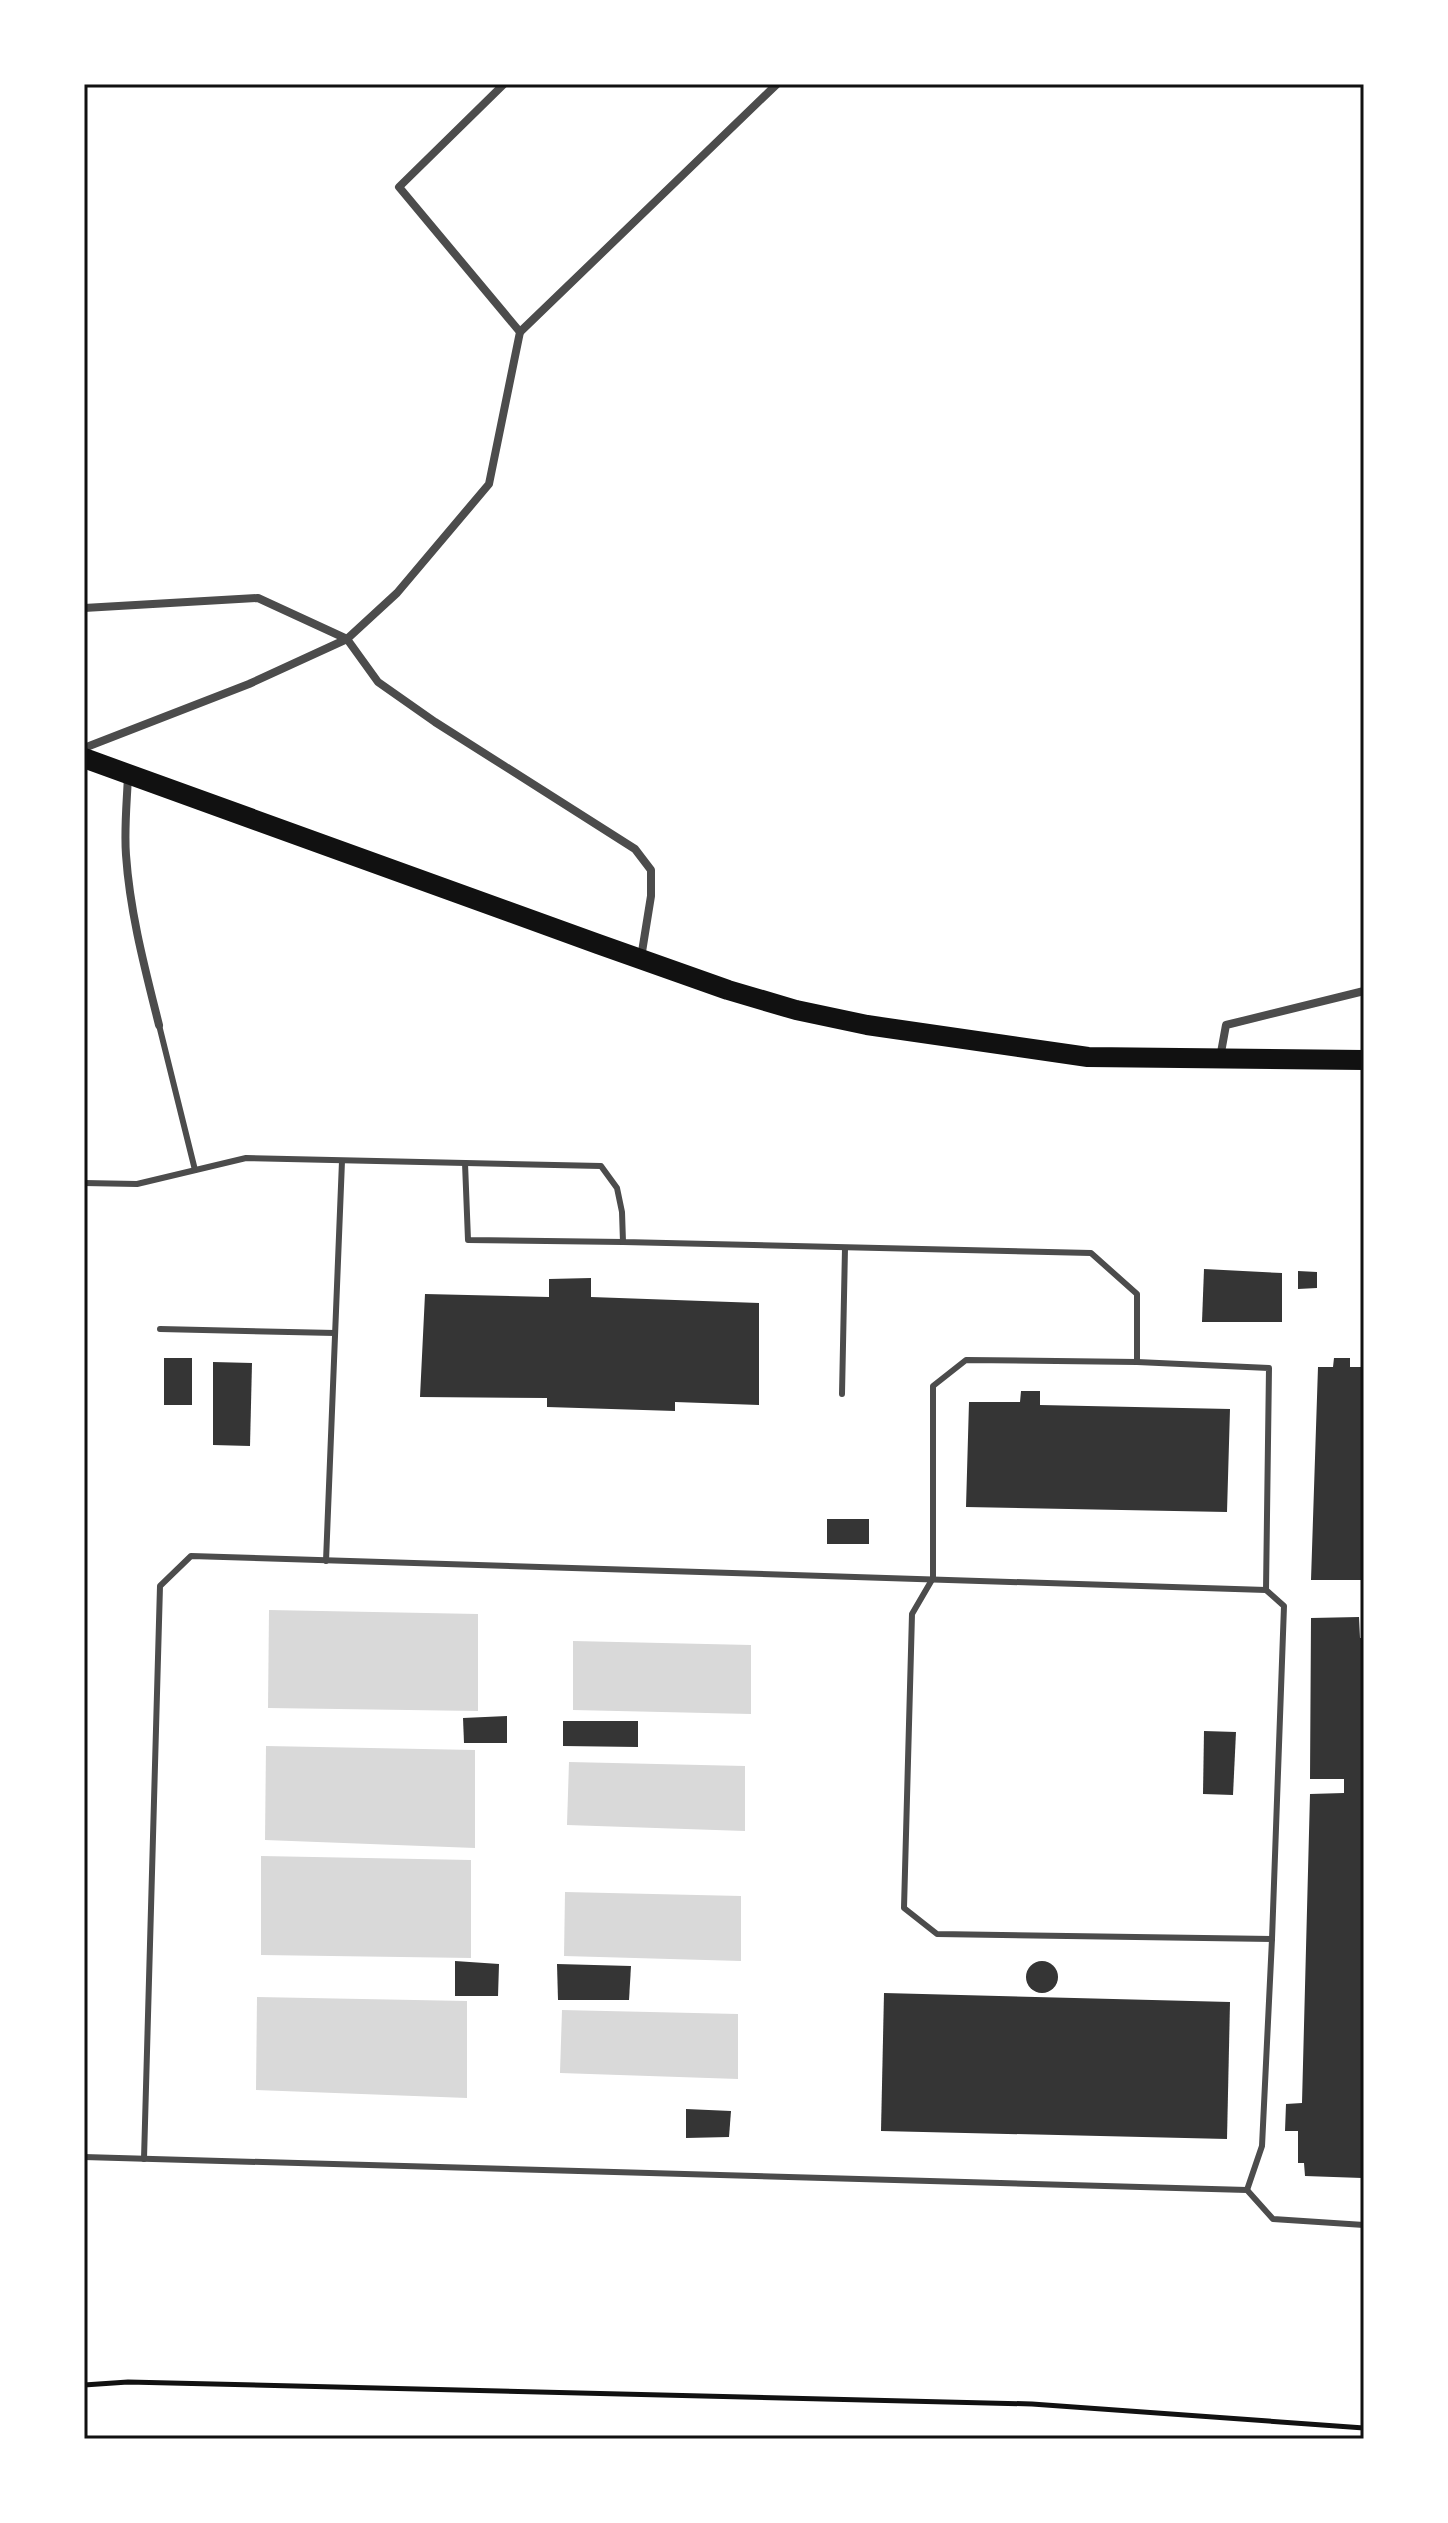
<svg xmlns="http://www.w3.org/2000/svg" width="1448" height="2523" viewBox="0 0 1448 2523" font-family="'Golos Text',sans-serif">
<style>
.water{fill:#d9d9d9}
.building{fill:#353535}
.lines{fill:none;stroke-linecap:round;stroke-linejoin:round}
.path{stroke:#111;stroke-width:5}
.service{stroke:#4c4c4c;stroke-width:6}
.minor{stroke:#4c4c4c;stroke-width:8}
.primary{stroke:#111;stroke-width:20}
.neatline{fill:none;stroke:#111;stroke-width:3}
</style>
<rect width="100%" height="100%" fill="#fff"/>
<g class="water">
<path d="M269,1610L478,1614V1711L268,1708Z"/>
<path d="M573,1641L751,1645V1714L573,1710Z"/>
<path d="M266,1746L475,1750V1848L265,1840Z"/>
<path d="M569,1762L745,1766V1831L567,1825Z"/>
<path d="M261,1856L471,1860V1958L261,1955Z"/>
<path d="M565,1892L741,1896V1961L564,1956Z"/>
<path d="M257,1997L467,2001V2098L256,2090Z"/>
<path d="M562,2010L738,2014V2079L560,2073Z"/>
</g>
<g class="building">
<path d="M1204,1269L1282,1273V1322H1202Z"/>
<path d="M1298,1271L1317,1272V1288L1298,1289Z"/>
<path d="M591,1278V1297L759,1303V1405L675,1402V1411L547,1407V1398L420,1397L425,1294L549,1297V1279Z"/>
<rect x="164" y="1358" width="28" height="47"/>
<path d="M1334,1358H1350V1367H1364V1580H1311L1318,1367H1333Z"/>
<path d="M213,1362L252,1363L250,1446L213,1445Z"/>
<path d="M1021,1391H1040V1405L1230,1409L1227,1512L966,1507L969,1402H1020Z"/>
<rect x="827" y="1519" width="42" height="25"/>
<path d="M1359,1617L1360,1638H1364V2169L1362,2178L1305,2176L1304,2163H1298V2131H1285L1286,2104L1302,2103L1310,1794L1344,1793V1779H1310L1311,1618Z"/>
<path d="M507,1716V1743H464L463,1718Z"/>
<path d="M563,1721H638V1747L563,1746Z"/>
<path d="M1204,1731L1236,1732L1233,1795L1203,1794Z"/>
<path d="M455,1961L499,1964L498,1996H455Z"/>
<circle cx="1042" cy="1977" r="16"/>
<path d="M557,1964L631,1966L629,2000H558Z"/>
<path d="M884,1993L1230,2002L1227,2139L881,2131Z"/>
<path d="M686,2109L731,2111L729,2137L686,2138Z"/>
</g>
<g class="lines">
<path class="path" d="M84,2385L128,2382L1032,2404L1364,2428"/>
<g class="service">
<path d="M159,1025L195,1170"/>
<path d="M465,1163L468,1240L623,1242"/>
<path d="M84,1183L137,1184L246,1158L601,1166L617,1188L622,1212L623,1242L1091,1253L1137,1294V1362"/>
<path d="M160,1329L335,1333"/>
<path d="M842,1394L845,1248"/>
<path d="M326,1561L342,1161"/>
<path d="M1266,1590L1269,1368L1137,1362L966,1360L933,1386V1578L912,1614L904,1908L937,1934L1272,1939"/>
<path d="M84,2157L1247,2190L1273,2219L1364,2225"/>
<path d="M144,2159L160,1586L191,1556L1266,1590L1284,1606L1272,1939L1262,2146L1247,2190"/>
</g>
<g class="minor">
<path d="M520,332L777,84"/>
<path d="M84,608L258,598L347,639L378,682L435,722L635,849L651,870V896L641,958"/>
<path d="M84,748L249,684L347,639L397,593L489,484L520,332L399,187L504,84"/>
<path d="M128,775C127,801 124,829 126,855C130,913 145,969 159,1025"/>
<path d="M1220,1058L1226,1025L1364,991"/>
</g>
<path class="primary" d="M84,758L598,944L728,990L796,1010L867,1025L1088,1057L1364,1060"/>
</g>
<rect width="1448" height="2523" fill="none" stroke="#ffffff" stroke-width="172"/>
<rect x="86" y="86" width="1276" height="2351" class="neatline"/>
</svg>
